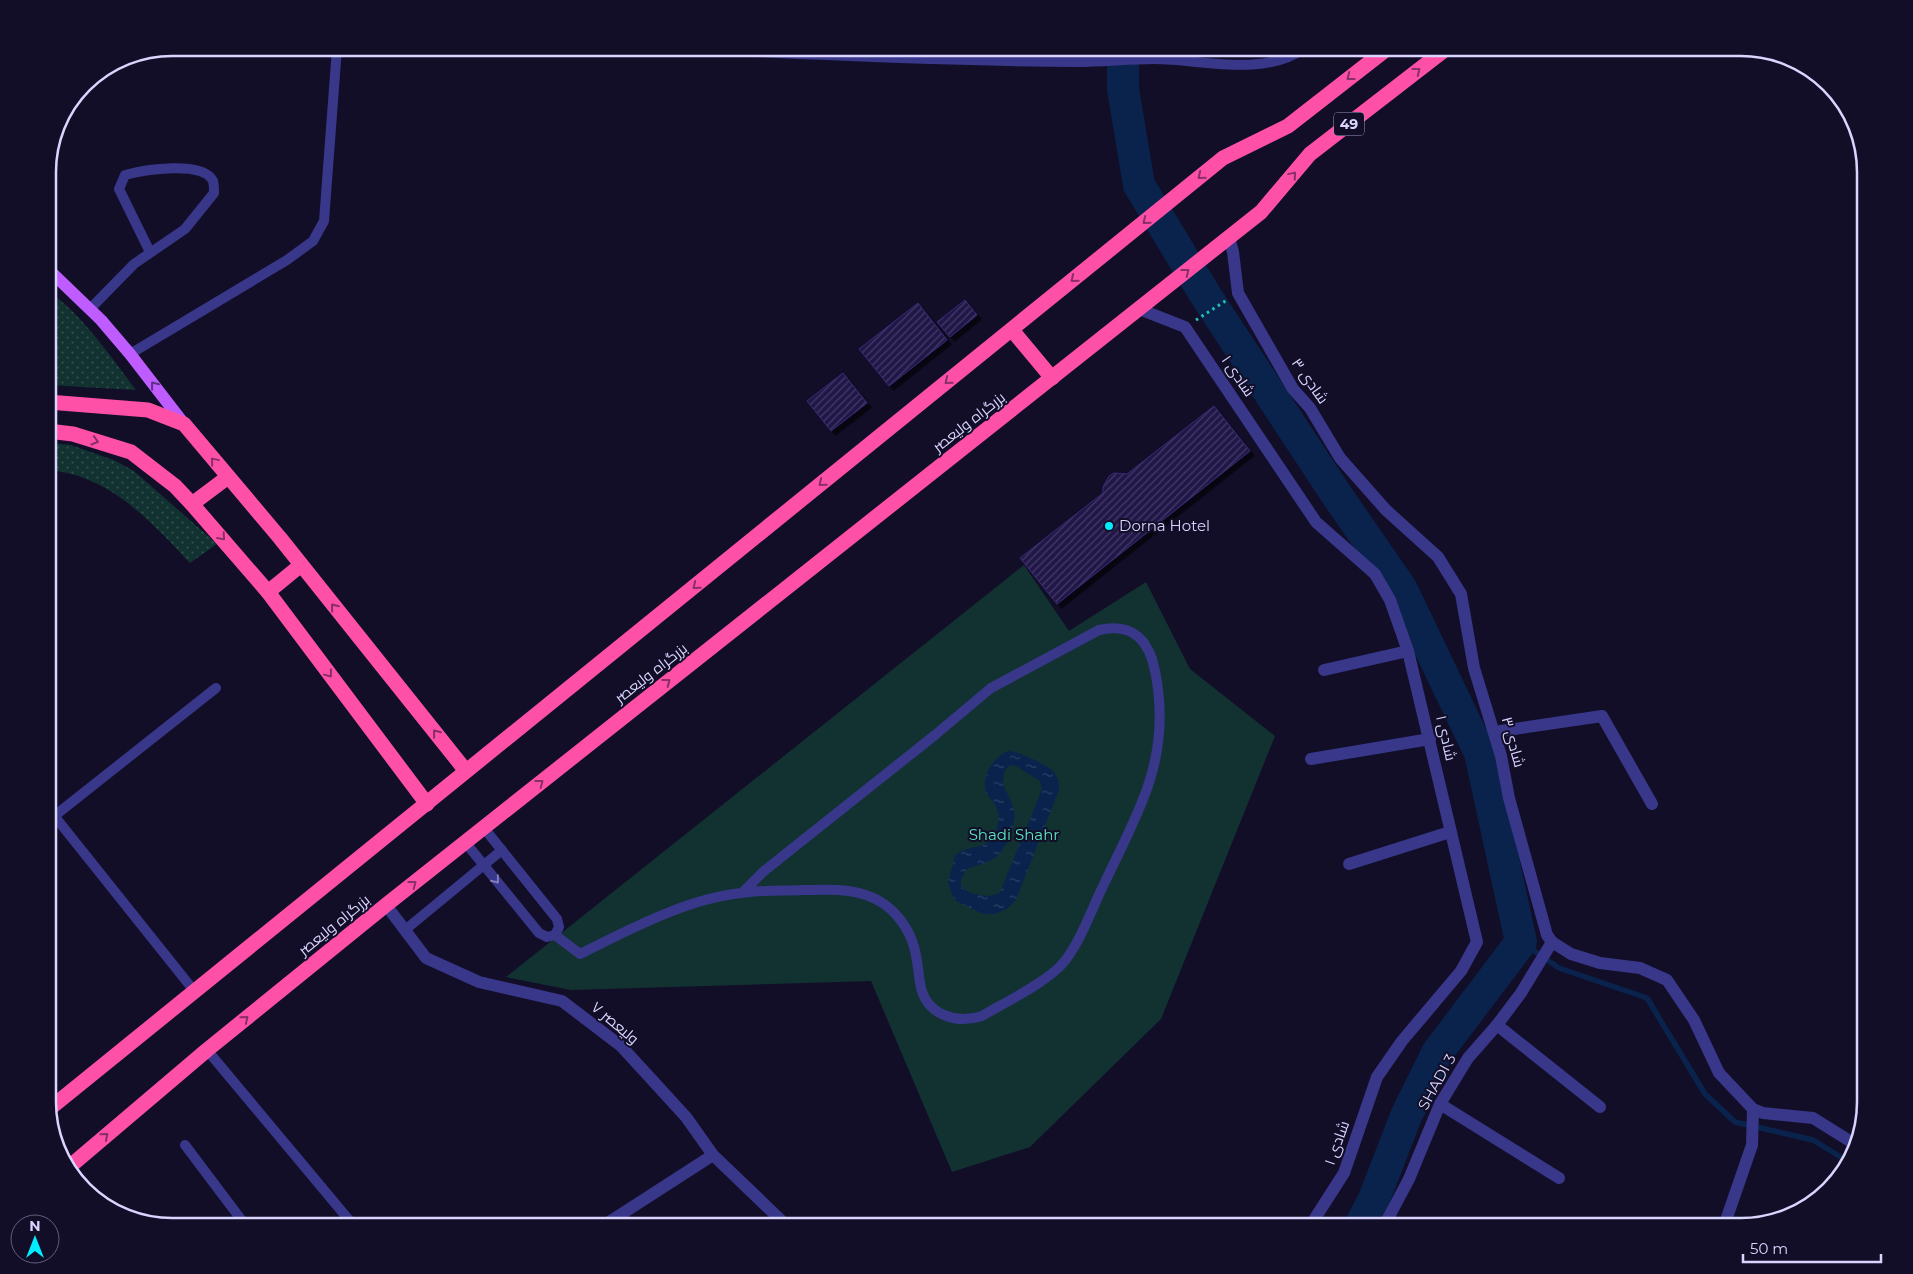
<svg xmlns="http://www.w3.org/2000/svg" width="1913" height="1274" viewBox="0 0 1913 1274" font-family="Montserrat,Cairo,sans-serif">
<style>
.grass{fill:url(#grass-dots)}
.park{fill:#113230}
.water{fill:url(#water-ripples);fill-rule:evenodd}
.lines{fill:none;stroke-linecap:round;stroke-linejoin:round}
.stream{stroke:#09234c;stroke-width:5.5}
.river{stroke:#09234c;stroke-width:32}
.building{fill:url(#building-hatch);stroke:#372a77;filter:url(#shadow)}
.path{stroke:#28c0b3;stroke-width:3;stroke-dasharray:2.5 4;stroke-linecap:butt}
.lane{stroke:#38378a;stroke-width:10}
.street{stroke:#38378a;stroke-width:12}
.primary{stroke:#be5cff;stroke-width:12}
.highway{stroke:#ff50a8;stroke-width:15}
.oneway{stroke:#882f68}
.oneway2{stroke:#5f3189}
.oneway3{stroke:#807ebf}
.poi-dot{fill:#01ecff;stroke:#120e28;stroke-width:2}
.labels{text-anchor:middle;stroke-width:4;stroke-linejoin:round;paint-order:stroke}
.shield{fill:#120e28;stroke:#9d99be;stroke-width:1}
.shield-label{font-size:14px;font-weight:bold;fill:#d9d5ff}
.street-label{font-size:15px;fill:#d9d5ff;stroke:#120e28}
.poi-label{font-size:15px;fill:#d9d5ff;stroke:#120e28;text-anchor:start}
.park-label{font-size:15px;fill:#5ae7c0;stroke:#120e28}
.rim{fill:none;stroke:#d9d5ff;stroke-width:2.5}
</style>
<defs>
<pattern id="grass-dots" width="8" height="8" patternUnits="userSpaceOnUse" patternTransform="scale(1.25)"><rect width="8" height="8" fill="#113230"/><path d="M2 2h.1M6 6h.1" fill="none" stroke="#334f4f" stroke-width="1.8" stroke-linecap="round"/></pattern>
<pattern id="water-ripples" width="26" height="14" patternUnits="userSpaceOnUse" patternTransform="scale(1.25)"><rect width="26" height="14" fill="#09234c"/><path d="M2 4q2-2 4 0t4 0M15 11q2-2 4 0t4 0" fill="none" stroke="#2c4267"/></pattern>
<pattern id="building-hatch" width="6" height="6" patternUnits="userSpaceOnUse" patternTransform="scale(1.25)"><rect width="6" height="6" fill="#22194a"/><path d="M-1 1l2-2M0 6l6-6M5 7l2-2" fill="none" stroke="#423a65"/></pattern>
<filter id="shadow"><feDropShadow dx="4.5" dy="4.5" stdDeviation="0" flood-color="#0009"/></filter>
</defs>
<rect width="100%" height="100%" fill="#120e28"/>
<g class="grass">
<path d="M48,291C82,314 111,357 136,390L48,385Z"/>
<path d="M48,443L71,445L116,461L134,471L217,544L190,563C150,521 110,475 48,470Z"/>
</g>
<path class="park" d="M1024,565L1069,631L1146,582L1190,669L1275,736L1161,1019L1030,1147L952,1172L871,981L571,990L506,977Z"/>
<path class="water" d="M1008,751C1018,751 1046,764 1053,771C1058,777 1060,783 1059,790L1016,900L1007,909L995,914H983L956,901L953,897L948,882L955,856L958,853C969,846 983,849 992,838C999,828 1001,815 995,805C992,800 988,797 986,792C981,776 993,757 1008,751ZM1013,765L1016,766L1040,781L1042,789L1000,892C992,900 962,894 961,884C960,879 965,873 967,869L990,861L999,855L1011,837L1015,816L1013,806L1003,784L1004,772L1009,766Z"/>
<g class="lines">
<path class="stream" d="M1521,942L1559,968L1647,998L1705,1094L1735,1122L1813,1140L1847,1161"/>
<path class="river" d="M1123,48V89L1139,185L1206,296L1336,494L1401,588L1480,753L1521,942L1437,1053L1406,1116L1374,1199L1360,1226"/>
</g>
<g class="building">
<path d="M965,300L977,315L950,337L937,322Z"/>
<path d="M918,303L947,340L889,386L859,349Z"/>
<path d="M843,373L867,403L831,431L807,401Z"/>
<path d="M1214,406L1250,451L1057,604L1020,558L1103,493V487L1109,476L1114,473L1127,474Z"/>
</g>
<g class="lines">
<path class="path" d="M1196,320L1227,300"/>
<g class="lane">
<path d="M676,48C810,55 944,61 1078,62C1103,62 1128,59 1154,59C1203,59 1261,78 1305,48"/>
<path d="M90,309L134,264L185,229L214,193C214,189 214,184 213,181C203,160 143,170 125,175L119,189L150,252"/>
<path d="M130,354L287,260L313,241L324,221L337,48"/>
<path d="M48,808L195,992"/>
<path d="M48,821L216,688"/>
<path d="M465,842L539,933L547,937L555,935L559,927L557,919L484,828"/>
<path d="M405,930L502,850"/>
<path d="M555,935L580,954C628,930 688,898 742,893C762,890 783,891 803,890C830,890 856,887 881,902C897,912 909,929 914,947C918,960 918,974 921,988C928,1016 958,1024 982,1016C1004,1003 1049,981 1064,962C1082,939 1092,908 1105,882C1134,820 1165,770 1159,700C1158,685 1156,673 1152,659C1143,633 1126,624 1099,630L991,688L935,735L764,871L742,893"/>
<path d="M207,1050L354,1226"/>
<path d="M185,1145L246,1226"/>
</g>
<g class="street">
<path d="M1229,238L1233,252L1238,293L1293,389L1310,408L1340,458L1386,510L1438,557L1461,594L1474,668L1501,756L1509,798L1547,935L1552,942L1571,954L1600,963L1640,968L1667,980L1694,1020L1719,1073L1753,1109L1763,1113L1813,1118L1853,1143"/>
<path d="M1139,309L1185,327L1316,522L1375,574L1390,600L1408,651L1477,942L1461,971L1402,1041L1377,1077L1344,1173L1310,1226"/>
<path d="M1324,670L1408,651"/>
<path d="M1494,732L1602,716L1652,804"/>
<path d="M1311,759L1430,739"/>
<path d="M1349,864L1450,832"/>
<path d="M386,905L426,958L479,982L562,1001L621,1046L686,1117L713,1155L787,1226"/>
<path d="M1497,1025L1600,1107"/>
<path d="M1440,1104L1559,1178"/>
<path d="M603,1226L713,1155"/>
<path d="M1384,1226L1409,1179L1440,1104L1468,1058L1497,1025L1521,993L1552,942"/>
<path d="M1724,1226L1752,1145L1753,1109"/>
</g>
<path class="primary" d="M48,269L101,320L130,354L184,424"/>
<g class="highway">
<path d="M1012,330L1052,378"/>
<path d="M48,402L148,410L184,424L280,538L466,771"/>
<path d="M48,431L73,434L131,452L175,486L192,504L268,592L427,804"/>
<path d="M192,504L228,477"/>
<path d="M268,592L301,565"/>
<path d="M48,1110L1223,158L1288,126L1388,48"/>
<path d="M68,1168L207,1050L386,905L1261,212L1310,154L1447,48"/>
</g>
</g>
<defs><path id="oneway-chevron" d="M-2-3.5L2.5 0L-2 3.5" fill="none" stroke-width="1.6" stroke-linecap="round" stroke-linejoin="round" transform="scale(1.25)"/></defs>
<g class="oneway">
<use href="#oneway-chevron" transform="translate(1417 71) rotate(-38)"/>
<use href="#oneway-chevron" transform="translate(1350 77) rotate(142)"/>
<use href="#oneway-chevron" transform="translate(1293 175) rotate(-50)"/>
<use href="#oneway-chevron" transform="translate(1201 176) rotate(141)"/>
<use href="#oneway-chevron" transform="translate(1146 221) rotate(141)"/>
<use href="#oneway-chevron" transform="translate(1186 272) rotate(-38)"/>
<use href="#oneway-chevron" transform="translate(1074 279) rotate(141)"/>
<use href="#oneway-chevron" transform="translate(948 381) rotate(141)"/>
<use href="#oneway-chevron" transform="translate(95 441) rotate(17)"/>
<use href="#oneway-chevron" transform="translate(214 461) rotate(-130)"/>
<use href="#oneway-chevron" transform="translate(822 483) rotate(141)"/>
<use href="#oneway-chevron" transform="translate(222 537) rotate(49)"/>
<use href="#oneway-chevron" transform="translate(696 586) rotate(141)"/>
<use href="#oneway-chevron" transform="translate(334 607) rotate(-129)"/>
<use href="#oneway-chevron" transform="translate(329 674) rotate(53)"/>
<use href="#oneway-chevron" transform="translate(667 682) rotate(-38)"/>
<use href="#oneway-chevron" transform="translate(436 733) rotate(-129)"/>
<use href="#oneway-chevron" transform="translate(540 783) rotate(-38)"/>
<use href="#oneway-chevron" transform="translate(413 884) rotate(-38)"/>
<use href="#oneway-chevron" transform="translate(245 1019) rotate(-39)"/>
<use href="#oneway-chevron" transform="translate(105 1136) rotate(-40)"/>
</g>
<use class="oneway2" href="#oneway-chevron" transform="translate(154 385) rotate(-128)"/>
<use class="oneway3" href="#oneway-chevron" transform="translate(496 880) rotate(51)"/>
<circle class="poi-dot" cx="1109" cy="526" r="5"/>
<g class="labels">
<rect class="shield" x="1334" y="112.5" width="30" height="23" rx="4"/>
<g class="shield-label">
<text x="1349" y="129">49</text>
</g>
<g class="street-label">
<text transform="translate(1238 376) rotate(56)" y="5">شادی ۱</text>
<text transform="translate(1310 381) rotate(55)" y="5">شادی ۳</text>
<text transform="translate(969 422) rotate(-38)" y="5">بزرگراه ولیعصر</text>
<text transform="translate(651 673) rotate(-38)" y="5">بزرگراه ولیعصر</text>
<text transform="translate(1446 738) rotate(77)" y="5">شادی ۱</text>
<text transform="translate(1513 742) rotate(75)" y="5">شادی ۳</text>
<text transform="translate(334 925) rotate(-39)" y="5">بزرگراه ولیعصر</text>
<text transform="translate(615 1023) rotate(40)" y="5">ولیعصر ۷</text>
<text transform="translate(1437 1082) rotate(-61)" y="5">SHADI 3</text>
<text transform="translate(1337 1143) rotate(-70)" y="5">شادی ۱</text>
</g>
<g class="poi-label">
<text x="1119" y="531">Dorna Hotel</text>
</g>
<g class="park-label">
<text x="1014" y="840">Shadi Shahr</text>
</g>
</g>
<path d="M0 0H1913V1274H0ZM172 56H1741A116 116 0 0 1 1857 172V1102A116 116 0 0 1 1741 1218H172A116 116 0 0 1 56 1102V172A116 116 0 0 1 172 56Z" fill="#120e28" fill-rule="evenodd"/>
<path class="rim" d="M172 56H1741A116 116 0 0 1 1857 172V1102A116 116 0 0 1 1741 1218H172A116 116 0 0 1 56 1102V172A116 116 0 0 1 172 56Z"/>
<g transform="translate(35 1239)"><circle r="24" fill="#120e28" stroke="#625e7e"/>
<path d="M0-4L9 19L0 12L-9 19Z" fill="#01ecff"/>
<text y="-8" font-size="14" font-weight="bold" text-anchor="middle" fill="#d9d5ff">N</text>
</g>
<path d="M1743 1254v8h138v-8" fill="none" stroke="#d9d5ff" stroke-width="2.5"/>
<text x="1750" y="1254" font-size="15" fill="#d9d5ff" stroke="#120e28" stroke-width="4" paint-order="stroke">50 m</text>
</svg>
